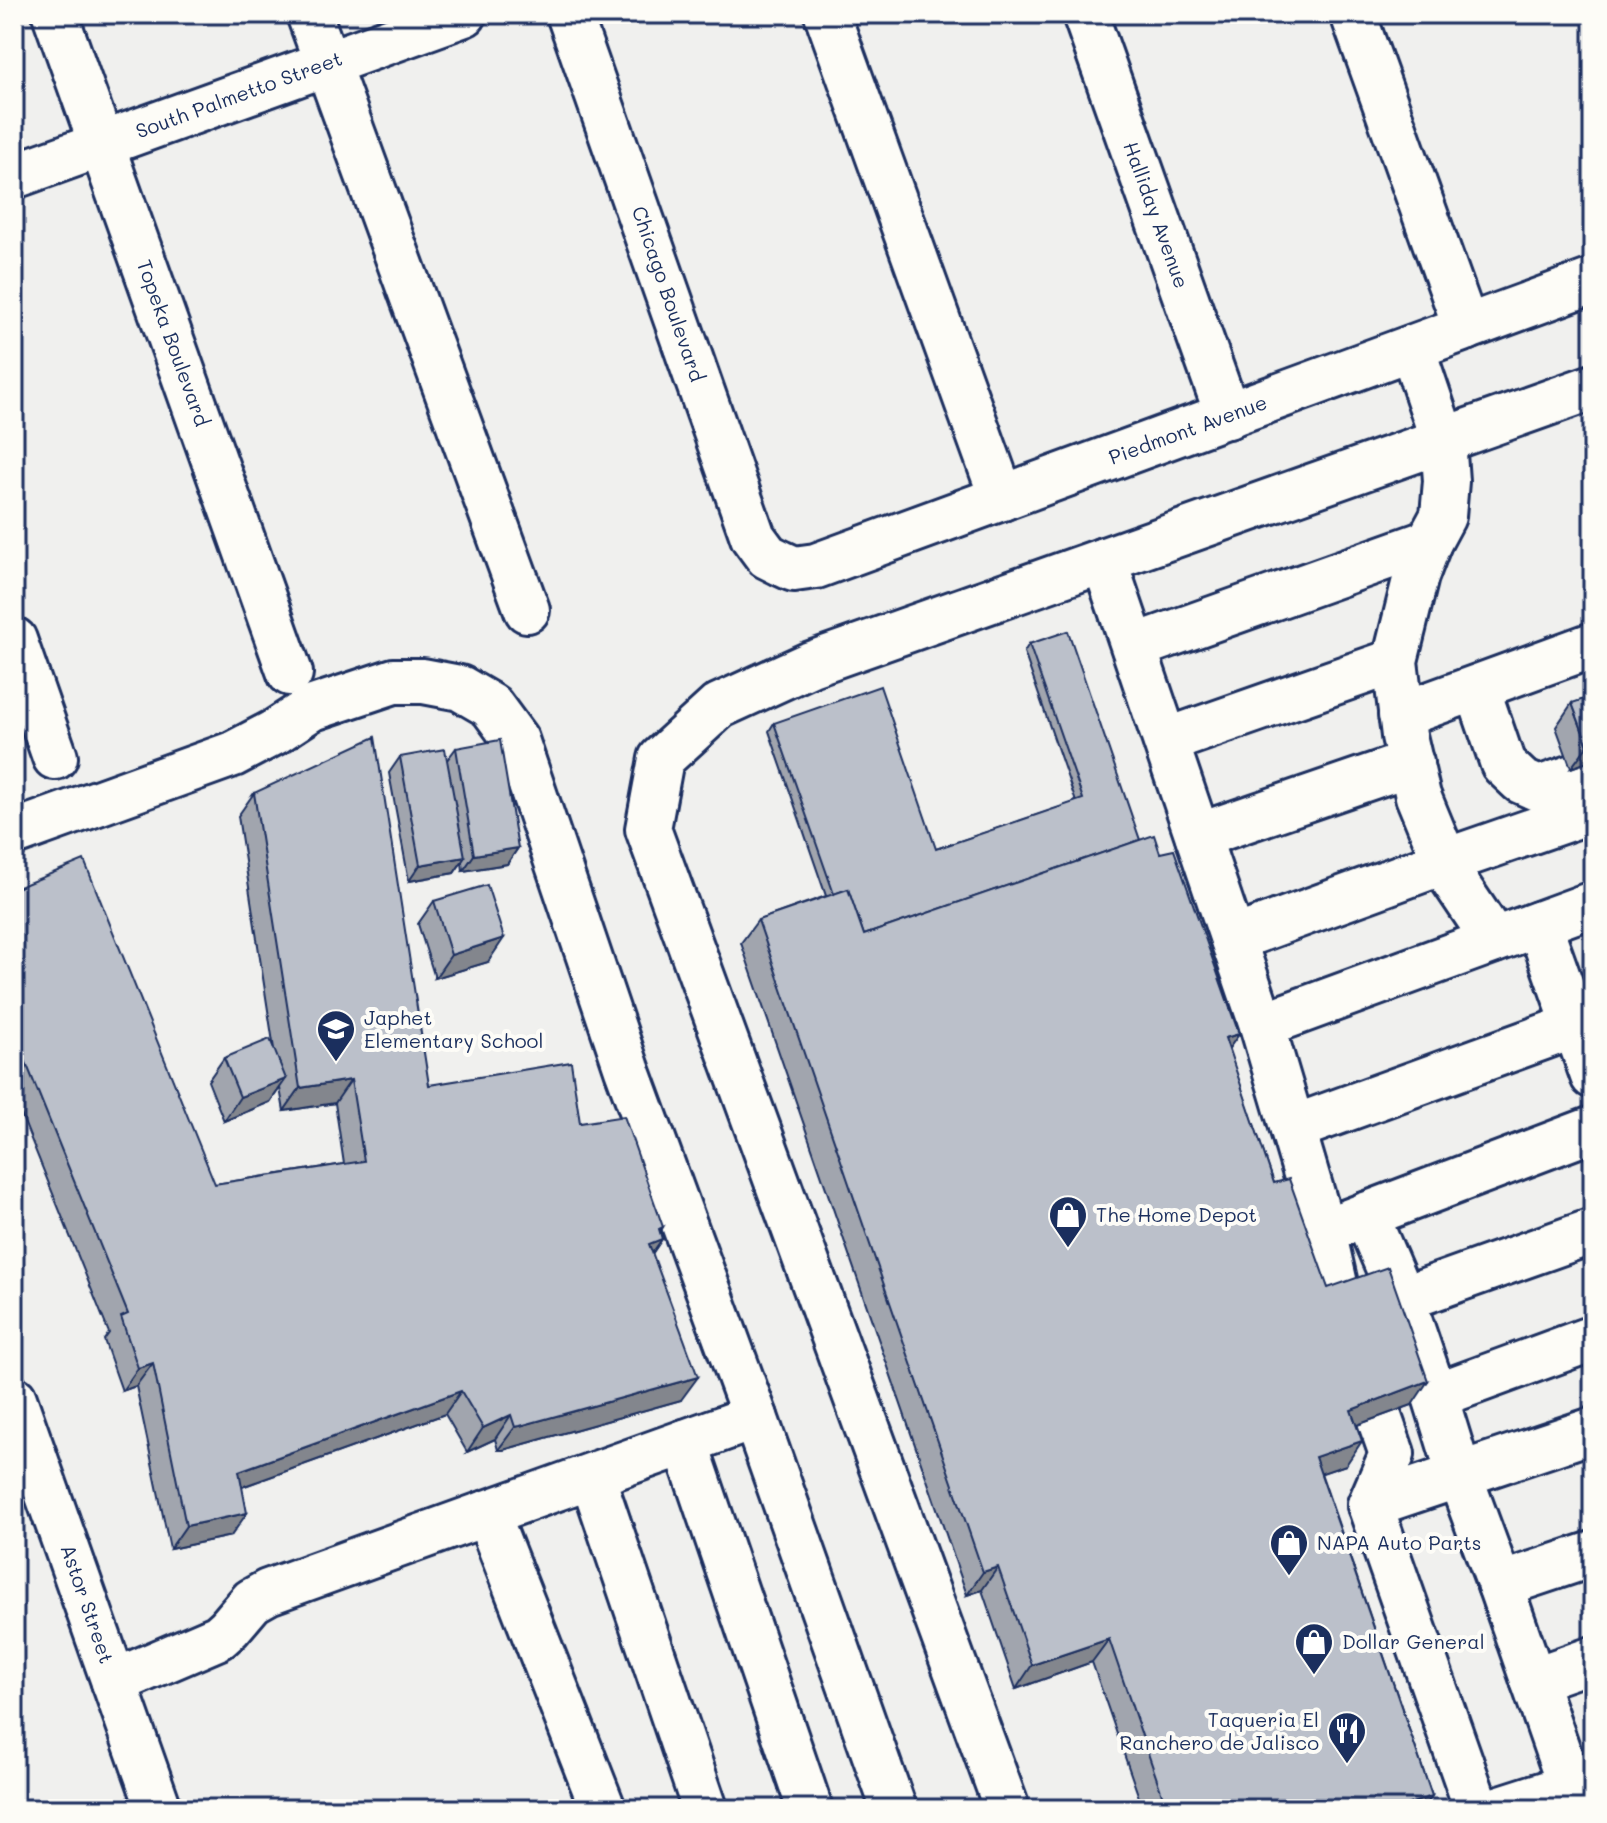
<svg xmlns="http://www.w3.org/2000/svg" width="1607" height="1823" viewBox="0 0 1607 1823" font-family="Mali,sans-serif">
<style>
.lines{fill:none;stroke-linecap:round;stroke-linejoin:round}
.minor-casing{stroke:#1b2f5e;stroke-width:50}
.minor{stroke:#fdfcf7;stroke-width:44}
.wall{fill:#a1a5ae;stroke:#1b2f5e;stroke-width:2}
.shaded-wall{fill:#83868d;stroke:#1b2f5e;stroke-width:2}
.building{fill:#bbc0ca;stroke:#1b2f5e;stroke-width:2}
.labels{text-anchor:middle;stroke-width:8;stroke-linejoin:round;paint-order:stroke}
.street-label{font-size:20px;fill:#1b2f5e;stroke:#fdfcf7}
.poi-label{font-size:20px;fill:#1b2f5e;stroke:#fdfcf7;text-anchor:start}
</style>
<rect width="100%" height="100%" fill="#f0f0ee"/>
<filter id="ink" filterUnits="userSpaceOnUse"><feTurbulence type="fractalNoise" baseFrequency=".0125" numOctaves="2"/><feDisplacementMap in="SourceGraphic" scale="16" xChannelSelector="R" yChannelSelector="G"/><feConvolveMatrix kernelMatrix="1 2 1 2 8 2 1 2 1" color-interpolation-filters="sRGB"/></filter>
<g filter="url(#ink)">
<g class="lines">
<g class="minor-casing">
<g id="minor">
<path d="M55,14L290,673"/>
<path d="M309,14L527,610"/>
<path d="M569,14L753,537L767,556L781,563L794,569L816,566L1593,281"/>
<path d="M827,14L1002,498"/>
<path d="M1085,14L1228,416"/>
<path d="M1353,14L1466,328"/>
<path d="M14,176L464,14"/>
<path d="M1412,348L1443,440L1446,481L1443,516L1429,542L1416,576L1395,661L1404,736L1418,796L1451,876L1494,940"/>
<path d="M1104,560L1262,1025L1323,1231L1339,1302"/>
<path d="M14,640L55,757"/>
<path d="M1134,647L1429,542"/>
<path d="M1477,688L1503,764L1521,781L1539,789L1593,770"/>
<path d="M1401,715L1593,645"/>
<path d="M1166,741L1395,661"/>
<path d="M14,833L233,754L275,732L310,709L394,681H423L460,688L491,706L516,740L627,1069L755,1417"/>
<path d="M1198,836L1411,763"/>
<path d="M1539,924L1593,1076"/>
<path d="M1233,939L1446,861L1593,810"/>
<path d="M1262,1025L1593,904"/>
<path d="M1293,1128L1593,1019"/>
<path d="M1366,1215L1402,1299L1435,1396L1459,1474L1500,1585L1570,1786L1498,1809"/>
<path d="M1337,1226L1593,1129"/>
<path d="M1402,1299L1593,1231"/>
<path d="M1435,1396L1593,1338"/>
<path d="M14,1399L159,1809"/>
<path d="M685,1442L810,1809"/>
<path d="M592,1476L705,1809"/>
<path d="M1370,1505L1392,1454L1379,1417"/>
<path d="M1500,1585L1593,1554"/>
<path d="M1533,1680L1593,1659"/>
<path d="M114,1682L219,1637L229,1628L252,1601L268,1592L487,1513"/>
<path d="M603,1809L487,1513L755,1417L894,1809"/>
<path d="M1007,1809L648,829L661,759L719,706L811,664L1593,387"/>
<path d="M1477,1809L1370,1505L1593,1430"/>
</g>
</g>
<use href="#minor" class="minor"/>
</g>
<g class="wall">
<path d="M1029,644L1140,840L1160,853L1239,1034L1228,1049L1274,1183L1328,1288L1412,1405L1357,1425L1346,1465L1321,1473L1432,1796L1423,1809H1143L1092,1662L1016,1689L982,1590L967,1595L741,943L758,920L826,896L769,731L774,723L936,849L1076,802L1024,652Z"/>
<path d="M1572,703L1593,760L1571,768L1556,727Z"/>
<path d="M456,748L518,848L507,864L463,871L462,862L454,873L409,881L389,773L400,757L447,760Z"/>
<path d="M254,793L429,1085L580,1123L663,1227L660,1232L662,1239L652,1254L681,1400L503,1450H498L495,1439L467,1452L445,1414L242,1487L231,1536L170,1549L136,1386L122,1391L104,1340L109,1333L14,1097V889L215,1184L344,1164L335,1103L284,1111L280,1088L270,1102L224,1121L208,1081L224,1058L274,1049L238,816Z"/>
<path d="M434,901L488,962L435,978L418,924Z"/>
</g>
<g class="shaded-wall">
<path d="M1593,743V760L1571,768L1588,745Z"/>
<path d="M518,848L507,864L463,871L474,855Z"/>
<path d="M465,857L454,873L409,881L420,865Z"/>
<path d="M504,938L488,962L435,978L451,955Z"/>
<path d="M1239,1034L1223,1057L1225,1038Z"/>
<path d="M286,1079L270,1102L224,1121L240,1097Z"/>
<path d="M351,1080L335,1103L284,1111L300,1088Z"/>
<path d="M663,1227L653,1242L662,1239L646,1262L632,1267L659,1229Z"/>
<path d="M153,1363L136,1386L122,1391L138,1368Z"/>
<path d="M698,1377L681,1400L503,1450H498L515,1427Z"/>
<path d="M1428,1381L1412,1405L1335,1433L1351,1410Z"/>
<path d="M461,1391L445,1414L222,1494L239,1471Z"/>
<path d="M511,1415L495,1439L467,1452L483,1428Z"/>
<path d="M1362,1441L1346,1465L1299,1481L1315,1457Z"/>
<path d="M247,1513L231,1536L170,1549L186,1526Z"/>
<path d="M998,1567L982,1590L967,1595L983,1572Z"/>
<path d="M1109,1639L1092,1662L1016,1689L1032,1665Z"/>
<path d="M1432,1796L1423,1809H1395Z"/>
</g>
<g class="building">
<path d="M1068,631L1140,840L864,935L848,889L834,894L774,723L880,686L936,849L1083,799L1029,644Z"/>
<path d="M1593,696V743L1588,745L1572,703Z"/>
<path d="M375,737L429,1085L571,1062L580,1123L624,1116L663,1227L659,1229L662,1239L649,1244L698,1377L520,1426L515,1427L511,1415L483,1428L461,1391L239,1471L247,1513L186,1526L153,1363L138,1368L121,1317L128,1314L14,1033V889L84,860L215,1184L364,1161L351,1080L300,1088L254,793Z"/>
<path d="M500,740L518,848L474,855L456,748Z"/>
<path d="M445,749L465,857L420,865L400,757Z"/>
<path d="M1154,835L1160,853L1174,850L1239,1034L1225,1038L1274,1183L1289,1179L1328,1288L1388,1267L1428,1381L1351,1410L1362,1441L1315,1457L1432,1796L1395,1809H1167L1109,1639L1032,1665L998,1567L983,1572L758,920L848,889L864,935Z"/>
<path d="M487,885L504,938L451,955L434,901Z"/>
<path d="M270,1039L286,1079L240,1097L224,1058Z"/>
</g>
</g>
<defs>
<g id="school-pin" transform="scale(2)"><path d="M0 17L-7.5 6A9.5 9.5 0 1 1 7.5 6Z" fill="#1b2f5e" stroke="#fdfcf7"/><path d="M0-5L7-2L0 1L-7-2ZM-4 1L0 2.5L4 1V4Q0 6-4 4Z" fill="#fff"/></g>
<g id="shop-pin" transform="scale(2)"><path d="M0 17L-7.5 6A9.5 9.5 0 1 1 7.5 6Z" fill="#1b2f5e" stroke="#fdfcf7"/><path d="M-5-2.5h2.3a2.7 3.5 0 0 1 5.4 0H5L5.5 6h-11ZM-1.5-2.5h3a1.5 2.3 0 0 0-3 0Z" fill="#fff"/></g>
<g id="restaurant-pin" transform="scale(2)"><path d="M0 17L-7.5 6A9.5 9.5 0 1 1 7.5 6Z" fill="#1b2f5e" stroke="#fdfcf7"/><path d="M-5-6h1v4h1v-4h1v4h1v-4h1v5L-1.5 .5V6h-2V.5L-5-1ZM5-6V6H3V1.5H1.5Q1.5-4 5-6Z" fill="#fff"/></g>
</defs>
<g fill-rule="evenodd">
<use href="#school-pin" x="336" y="1029"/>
<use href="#shop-pin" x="1068" y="1215"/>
<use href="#shop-pin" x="1289" y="1543"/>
<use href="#shop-pin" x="1314" y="1642"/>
<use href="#restaurant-pin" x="1347" y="1731"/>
</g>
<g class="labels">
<g class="street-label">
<text transform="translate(239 95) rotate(-20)" y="7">South Palmetto Street</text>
<text transform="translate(1156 215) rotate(70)" y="7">Halliday Avenue</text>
<text transform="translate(668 294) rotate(71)" y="7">Chicago Boulevard</text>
<text transform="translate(173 343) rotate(70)" y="7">Topeka Boulevard</text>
<text transform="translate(1188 430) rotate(-20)" y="7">Piedmont Avenue</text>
<text transform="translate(87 1604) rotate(71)" y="7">Astor Street</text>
</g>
<g class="poi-label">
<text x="364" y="1025">Japhet<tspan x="364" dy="23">Elementary School</tspan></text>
<text x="1096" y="1222">The Home Depot</text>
<text x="1317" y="1550">NAPA Auto Parts</text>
<text x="1342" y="1649">Dollar General</text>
<text x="1319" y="1727" text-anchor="end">Taqueria El<tspan x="1319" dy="23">Ranchero de Jalisco</tspan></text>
</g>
</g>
<rect width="1607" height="1823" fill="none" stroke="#fdfcf7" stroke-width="48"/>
<rect x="24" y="24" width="1559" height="1775" fill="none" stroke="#1b2f5e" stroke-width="3" filter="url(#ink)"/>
</svg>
